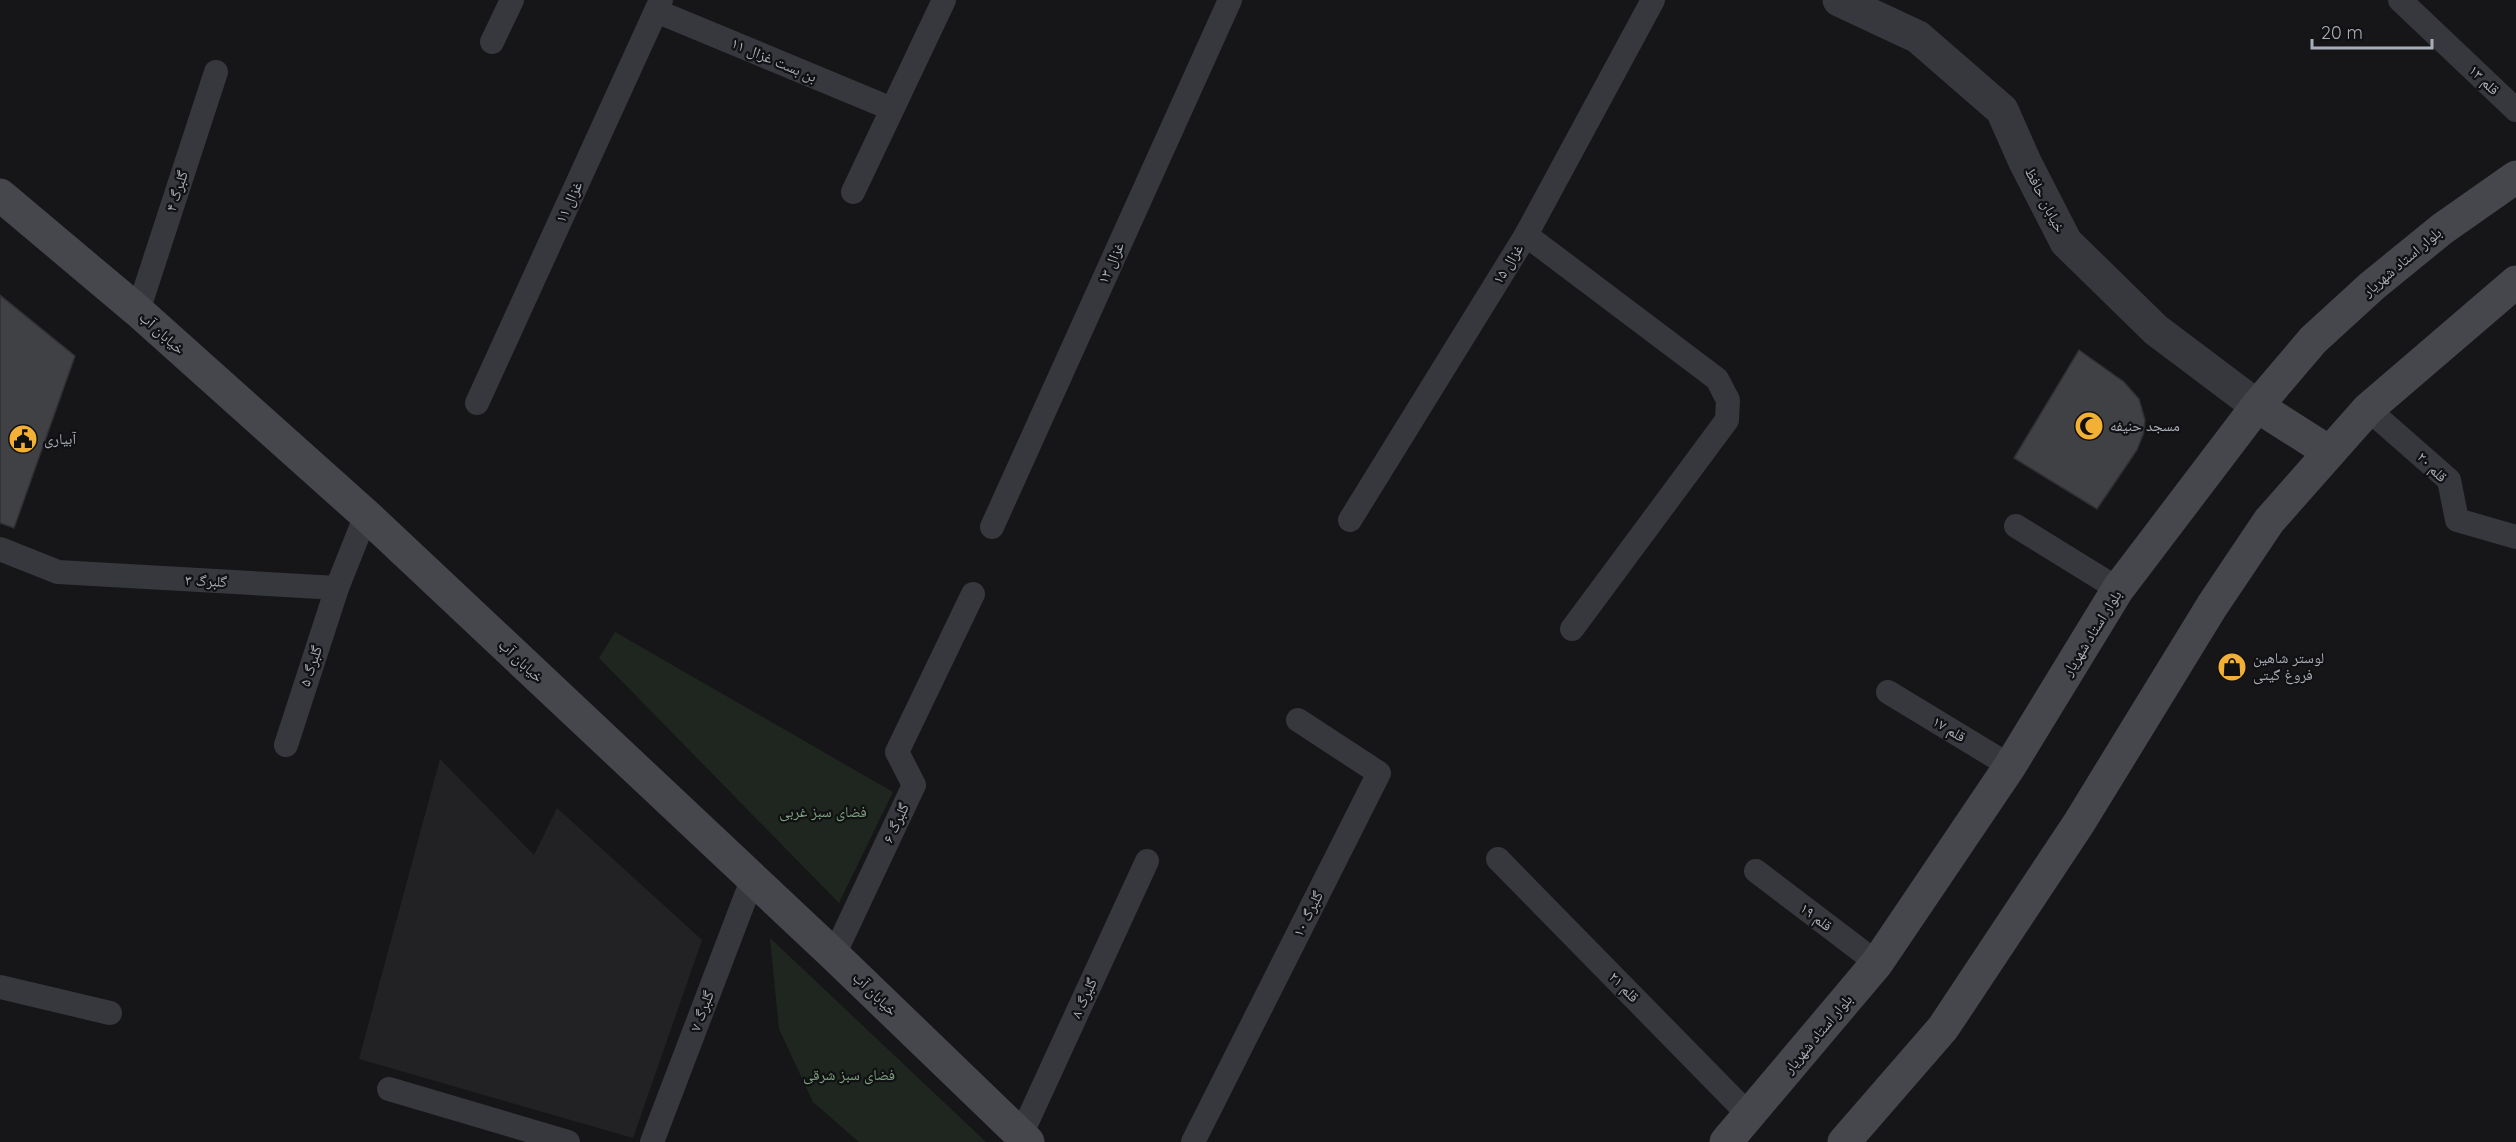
<svg xmlns="http://www.w3.org/2000/svg" width="2516" height="1142" viewBox="0 0 2516 1142" font-family="Quicksand,'Noto Naskh Arabic',sans-serif">
<style>
.built{fill:#222225}
.green{fill:#1e261f}
.building{fill:#404145;stroke:#303034;stroke-width:1.5}
.lines{fill:none;stroke-linecap:round;stroke-linejoin:round}
.lane{stroke:#37383d;stroke-width:24}
.street{stroke:#37383d;stroke-width:33}
.secondary{stroke:#45474d;stroke-width:33}
.labels{text-anchor:middle;stroke-width:4.5;stroke-linejoin:round;paint-order:stroke}
.street-label{font-size:15px;fill:#a8adb8;stroke:#111113}
.poi-label{font-size:15px;fill:#a8adb8;stroke:#111113;text-anchor:start}
.park-label{font-size:15px;fill:#7fa381;stroke:#111113}
</style>
<rect width="100%" height="100%" fill="#161618"/>
<path class="built" d="M440,759L534,855L557,808L702,940L633,1138L359,1059Z"/>
<g class="green">
<path d="M615,632L893,792L839,903L599,658Z"/>
<path d="M770,938L986,1142H859L813,1102L779,1029Z"/>
</g>
<g class="building">
<path d="M0,295L75,356L14,528L0,523Z"/>
<path d="M2079,350L2124,382L2139,399L2145,420L2144,432L2137,450L2097,509L2014,458Z"/>
</g>
<g class="lines">
<g class="lane">
<path d="M2400,0L2516,110"/>
<path d="M656,11L892,109"/>
<path d="M492,42L512,0"/>
<path d="M853,192L944,0"/>
<path d="M1526,235L1717,379L1728,400L1727,420L1572,629"/>
<path d="M138,311L216,72"/>
<path d="M477,403L661,0"/>
<path d="M2368,409L2449,480L2457,520L2516,537"/>
<path d="M1350,520L1526,235L1653,0"/>
<path d="M2016,526L2118,589"/>
<path d="M992,527L1230,0"/>
<path d="M0,549L58,572L337,588L366,515"/>
<path d="M1888,692L2010,766"/>
<path d="M286,745L337,588"/>
<path d="M1498,859L1750,1116"/>
<path d="M1756,871L1877,963"/>
<path d="M834,955L914,785L897,752L973,594"/>
<path d="M0,987L110,1013"/>
<path d="M389,1089L568,1142"/>
<path d="M1021,1135L1147,861"/>
<path d="M652,1142L752,880"/>
<path d="M1193,1142L1379,773L1298,720"/>
</g>
<path class="street" d="M1839,0L1918,37L2002,110L2025,162L2066,242L2156,330L2257,406"/>
<g class="secondary">
<path d="M0,195L138,311L366,515L834,955L1028,1142"/>
<path d="M2257,406L2329,452"/>
<path d="M1726,1142L1877,963L2010,766L2118,589L2257,406L2313,340L2372,286L2442,229L2516,177"/>
<path d="M1844,1142L1943,1028L2079,823L2212,606L2269,521L2368,409L2516,282"/>
</g>
</g>
<defs>
<g id="mosque-disc" transform="scale(1.5)"><circle r="9.5" fill="#f2b134" stroke="#111113"/><path d="M3.5-4.9A6 6 0 1 0 3.5 4.9A5 5 0 1 1 3.5-4.9Z" fill="#111"/></g>
<g id="civic-disc" transform="scale(1.5)"><circle r="9.5" fill="#f2b134" stroke="#111113"/><path d="M-.6-6.5H3V-4.5H.6V-3L4-1V1h2V6H-6V1h2V-1L-.6-3ZM-1.2 2.5V6h2.4V2.5Z" fill="#111"/></g>
<g id="shop-disc" transform="scale(1.5)"><circle r="9.5" fill="#f2b134" stroke="#111113"/><path d="M-5-2.5h2.3a2.7 3.5 0 0 1 5.4 0H5L5.5 6h-11ZM-1.5-2.5h3a1.5 2.3 0 0 0-3 0Z" fill="#111"/></g>
</defs>
<g fill-rule="evenodd">
<use href="#mosque-disc" x="2089" y="426"/>
<use href="#civic-disc" x="23" y="439"/>
<use href="#shop-disc" x="2232" y="667"/>
</g>
<g class="labels">
<g class="street-label">
<text transform="translate(774 60) rotate(23)" y="5">بن بست غزال ۱۱</text>
<text transform="translate(2484 80) rotate(44)" y="5">قلم ۱۳</text>
<text transform="translate(177 191) rotate(-72)" y="5">گلبرگ ۴</text>
<text transform="translate(2045 200) rotate(63)" y="5">خیابان حافظ</text>
<text transform="translate(569 202) rotate(-65)" y="5">غزال ۱۱</text>
<text transform="translate(2402 262) rotate(-40)" y="5">بلوار استاد شهریار</text>
<text transform="translate(1111 263) rotate(-66)" y="5">غزال ۱۳</text>
<text transform="translate(1508 264) rotate(-58)" y="5">غزال ۱۵</text>
<text transform="translate(162 333) rotate(42)" y="5">خیابان آب</text>
<text transform="translate(2432 467) rotate(45)" y="5">قلم ۲۰</text>
<text transform="translate(206 581) rotate(3)" y="5">گلبرگ ۳</text>
<text transform="translate(2092 633) rotate(-58)" y="5">بلوار استاد شهریار</text>
<text transform="translate(521 661) rotate(43)" y="5">خیابان آب</text>
<text transform="translate(311 666) rotate(-72)" y="5">گلبرگ ۵</text>
<text transform="translate(1949 729) rotate(31)" y="5">قلم ۱۷</text>
<text transform="translate(896 823) rotate(-65)" y="5">گلبرگ ۶</text>
<text transform="translate(1308 914) rotate(-63)" y="5">گلبرگ ۱۰</text>
<text transform="translate(1816 917) rotate(37)" y="5">قلم ۱۹</text>
<text transform="translate(1624 987) rotate(46)" y="5">قلم ۲۱</text>
<text transform="translate(875 994) rotate(44)" y="5">خیابان آب</text>
<text transform="translate(1084 998) rotate(-65)" y="5">گلبرگ ۸</text>
<text transform="translate(702 1011) rotate(-69)" y="5">گلبرگ ۷</text>
<text transform="translate(1818 1034) rotate(-50)" y="5">بلوار استاد شهریار</text>
</g>
<g class="poi-label">
<text x="2110" y="431">مسجد حنیفه</text>
<text x="44" y="444">آبیاری</text>
<text x="2253" y="663">لوستر شاهین<tspan x="2253" dy="17">فروغ گیتی</tspan></text>
</g>
<g class="park-label">
<text x="823" y="817">فضای سبز غربی</text>
<text x="849" y="1080">فضای سبز شرقی</text>
</g>
</g>
<path d="M2312 39v9h120v-9" fill="none" stroke="#a8adb8" stroke-width="3"/>
<text x="2321" y="39" font-size="18" fill="#a8adb8" stroke="#111113" stroke-width="4.5" paint-order="stroke">20 m</text>
</svg>
